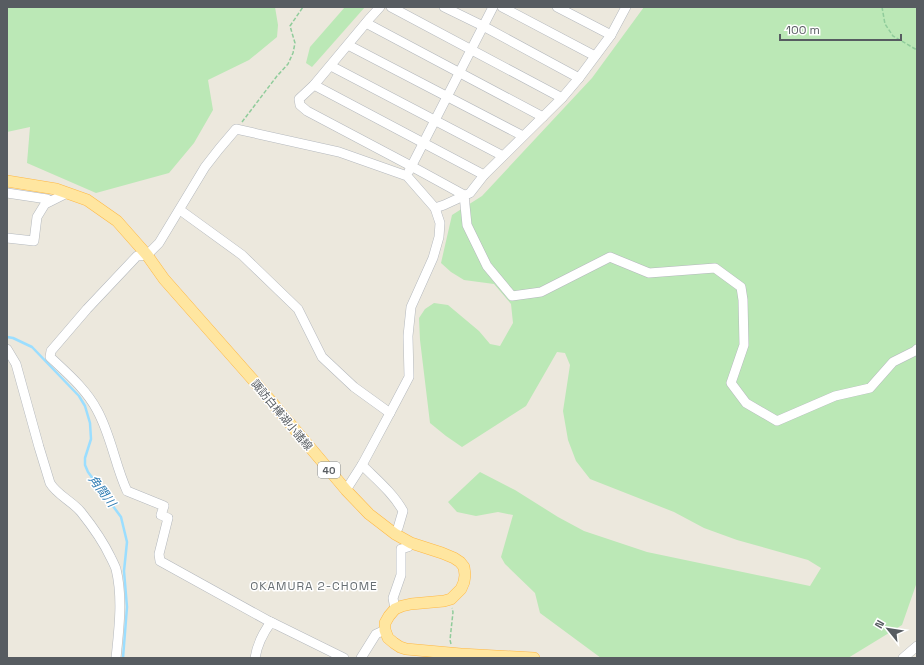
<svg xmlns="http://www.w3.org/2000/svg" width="924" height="665" viewBox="0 0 924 665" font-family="'Space Grotesk','Noto Sans JP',sans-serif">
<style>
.green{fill:#bbe8b6}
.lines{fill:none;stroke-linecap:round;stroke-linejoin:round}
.stream{stroke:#9bdeff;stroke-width:2.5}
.minor-casing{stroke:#b4b8bd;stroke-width:10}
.major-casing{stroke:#ffb844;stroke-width:12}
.path{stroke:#90cc9b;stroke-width:1.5;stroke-dasharray:4 2;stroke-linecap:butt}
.minor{stroke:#fff;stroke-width:9}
.major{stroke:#ffe6a0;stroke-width:11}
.labels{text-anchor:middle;stroke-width:3;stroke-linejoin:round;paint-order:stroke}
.shield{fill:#fff;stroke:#898d90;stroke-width:1}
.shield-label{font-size:10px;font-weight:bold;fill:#575c61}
.street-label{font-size:11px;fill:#575c61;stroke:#fff}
.water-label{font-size:12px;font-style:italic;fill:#2d7bb2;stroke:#fff}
.neighbourhood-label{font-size:12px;letter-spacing:1px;fill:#686f73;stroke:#fff}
</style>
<rect width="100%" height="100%" fill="#ece8dd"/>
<g class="green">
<path d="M7,7H275L278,25L277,37L249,60L208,80L213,110L194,143L169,173L96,193L27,163L30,127L7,132Z"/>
<path d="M345,7H365L312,67L306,63L310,47Z"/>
<path d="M644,7H917V582L902,625L848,658H601L540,613L535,593L505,564L501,557L513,515L498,512L476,516L457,512L448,502L480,472L515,490L558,517L584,531L647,552L810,586L821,568L808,560L737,540L704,528L674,512L590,479L576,461L568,440L563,411L570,365L565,353L557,352L526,406L462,447L446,436L430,423L420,340L419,318L425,309L434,303L448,305L479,331L490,344L500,346L513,323L511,304L494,284L464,280L451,272L441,263L452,215L482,196L592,78Z"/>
</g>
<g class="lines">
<path class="stream" d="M7,337L13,338L32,347L79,396L85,406L90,423L91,439L85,458V465L88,472L121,517L127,542L124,571L127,607L123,658"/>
<g class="minor-casing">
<g id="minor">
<path d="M380,7L370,18L314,85L299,99L300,105L307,111L411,166L464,195L467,225L487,266L512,296L541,292L610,257L649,273L715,268L741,287L743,300L744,345L731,383L746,403L777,421L835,396L870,388L893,362L915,351L917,349"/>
<path d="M391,7L562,98"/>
<path d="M444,7L483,26L579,78"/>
<path d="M502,7L595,56"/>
<path d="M557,7L611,35"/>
<path d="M366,23L543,117"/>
<path d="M348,45L523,136"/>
<path d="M331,66L503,156"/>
<path d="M314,85L484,175"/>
<path d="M409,171L493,7"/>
<path d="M7,193L47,199L50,201"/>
<path d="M435,208L444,205L470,193L484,175L562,98L579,78L611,35L626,7"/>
<path d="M180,210L242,255L298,309L322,357L354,387L390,413"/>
<path d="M7,238L34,241L37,217L45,204L67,193"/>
<path d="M7,349L16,364L39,447L50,483C57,495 72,501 81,512C93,527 103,541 111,558C113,562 115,566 116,569C123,598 119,629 116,658"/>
<path d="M362,465C376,479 393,493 403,511L398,528"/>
<path d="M395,609L393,598L401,575V549L408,547L411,543"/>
<path d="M274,624L160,561L159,554L168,518L161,515L164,506L127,491C115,465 111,435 97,410C86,389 67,373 50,357L51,351L87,309L137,256L147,255L159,243L205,167L219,149L236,129L339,152L407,176L435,208L440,223L439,237L433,258L411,307L408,336L409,377L390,413L362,465L346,490"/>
<path d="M255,658C257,645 263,633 271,622L344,658"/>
<path d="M361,658L376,634L385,630"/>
<path d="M903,658L917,646"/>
</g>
</g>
<g class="major-casing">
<path id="major" d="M7,181L56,189L87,200L117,221L147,255L164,279L254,381L346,490L369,514L395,534L411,543L442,553L454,558L460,562L464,567L465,575L464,582L461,589L451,599L444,601L411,604L402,606L395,609L389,616L385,623V630L388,638L394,643L400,647L406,649L461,654L534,658"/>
</g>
<g class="path">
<path d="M882,7L885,24L893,36L917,50"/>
<path d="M242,122L277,76L288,64L293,53L295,43L290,26L303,7"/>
<path d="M451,644L450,640L453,612L452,608"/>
</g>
<use href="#minor" class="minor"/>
<use href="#major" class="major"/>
</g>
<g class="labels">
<rect class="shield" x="318" y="462" width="22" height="16" rx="3"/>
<g class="shield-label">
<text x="329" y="474">40</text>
</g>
<g class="street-label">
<text transform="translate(282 415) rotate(50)" y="4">諏訪白樺湖小諸線</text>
</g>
<g class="water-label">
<text transform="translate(102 491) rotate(53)" y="4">角間川</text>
</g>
<g class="neighbourhood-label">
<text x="314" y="590">OKAMURA 2-CHOME</text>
</g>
</g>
<rect width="924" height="665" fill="none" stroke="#575c61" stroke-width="16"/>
<g transform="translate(888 629) rotate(300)" stroke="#ffffff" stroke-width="3" paint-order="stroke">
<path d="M0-3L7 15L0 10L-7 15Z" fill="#575c61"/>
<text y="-6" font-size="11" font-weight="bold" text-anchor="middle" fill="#575c61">N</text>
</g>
<path d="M780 34v6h121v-6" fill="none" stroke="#575c61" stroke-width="2"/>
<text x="786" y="34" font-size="12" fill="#575c61" stroke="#ffffff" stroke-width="3" paint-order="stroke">100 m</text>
</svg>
